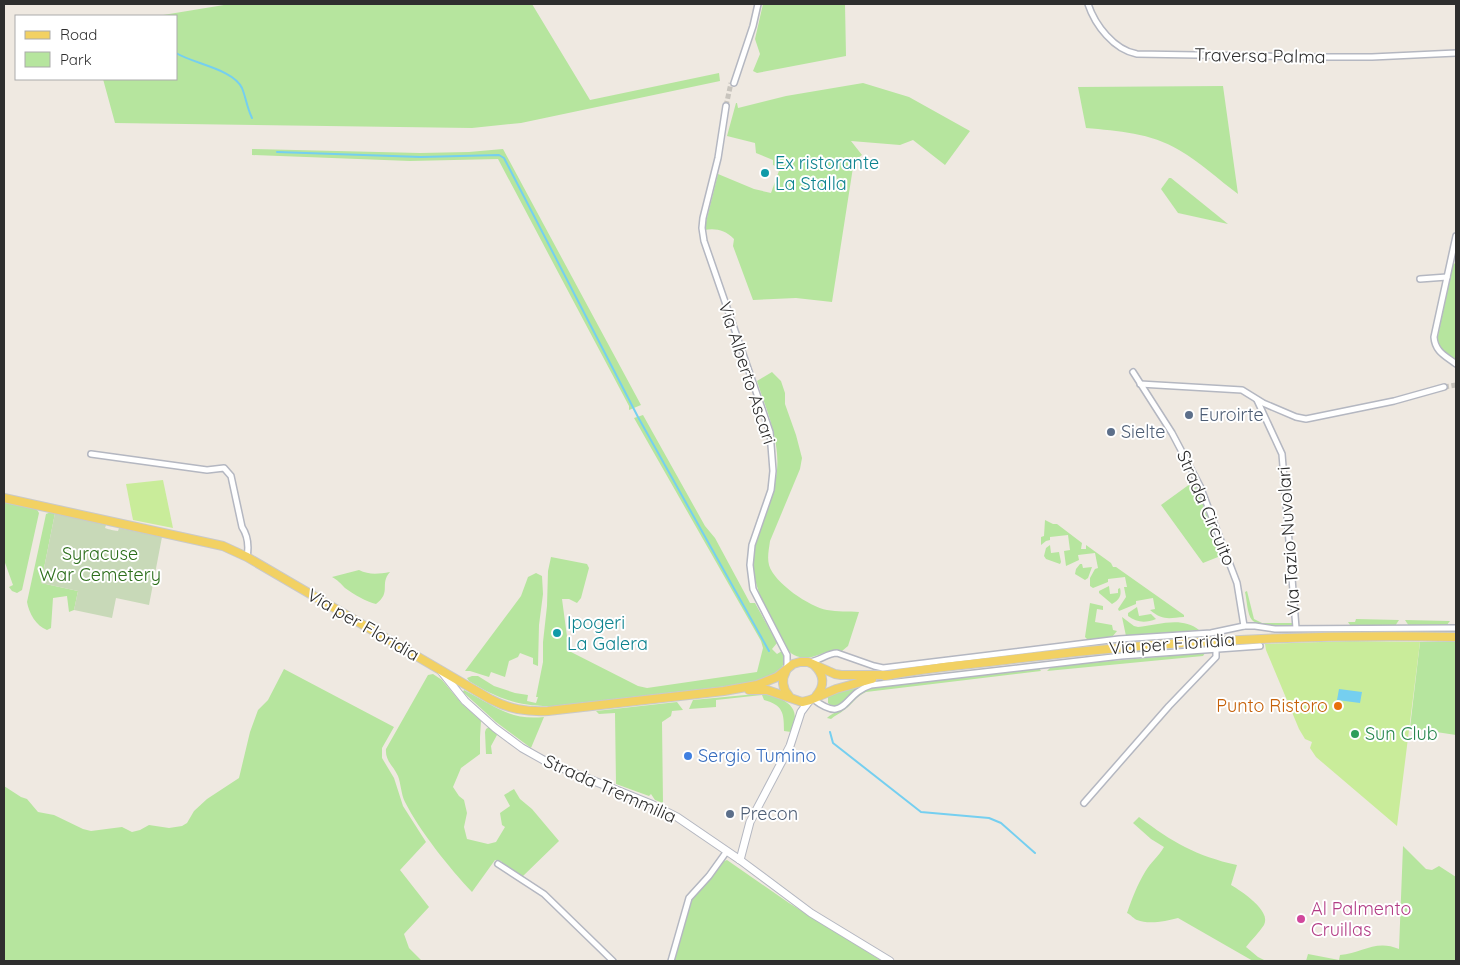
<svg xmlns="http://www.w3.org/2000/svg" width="1460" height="965" viewBox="0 0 1460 965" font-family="Quicksand,sans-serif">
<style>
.green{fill:#b6e59e}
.cemetery{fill:#c8d9b8}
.pitch{fill:#c9ec9a}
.water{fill:#75cff0}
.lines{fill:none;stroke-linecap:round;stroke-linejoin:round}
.stream{stroke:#75cff0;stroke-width:2}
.minor-tunnel{stroke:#c8c4bd;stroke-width:5;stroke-dasharray:5 2.5;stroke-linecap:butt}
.minor-casing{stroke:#b4b7c1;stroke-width:8}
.secondary-casing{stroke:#b4b7c1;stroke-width:9}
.primary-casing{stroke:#c9c9c9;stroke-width:10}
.minor{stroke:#fff;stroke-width:5}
.secondary{stroke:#fff;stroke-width:7}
.primary{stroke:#f2d163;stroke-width:8}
.culture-dot{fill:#0f9aa8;stroke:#fff;stroke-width:2}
.service-dot{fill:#5c6f8a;stroke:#fff;stroke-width:2}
.food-dot{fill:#e8710a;stroke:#fff;stroke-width:2}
.leisure-dot{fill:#2e9e5b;stroke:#fff;stroke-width:2}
.shop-dot{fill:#3f7fe0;stroke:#fff;stroke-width:2}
.hotel-dot{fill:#d1479c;stroke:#fff;stroke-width:2}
.labels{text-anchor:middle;stroke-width:4;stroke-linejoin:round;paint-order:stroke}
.street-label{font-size:18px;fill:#2e2e2e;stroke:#fff}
.culture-label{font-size:18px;fill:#0d838f;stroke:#fff;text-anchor:start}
.service-label{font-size:18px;fill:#4e5e75;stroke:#fff;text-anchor:start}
.park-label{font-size:18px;fill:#2c6e1b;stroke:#fff}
.food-label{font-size:18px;fill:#c56008;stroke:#fff;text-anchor:end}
.leisure-label{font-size:18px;fill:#27864d;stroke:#fff;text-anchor:start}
.shop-label{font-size:18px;fill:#366cbe;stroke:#fff;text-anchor:start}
.hotel-label{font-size:18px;fill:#b23c85;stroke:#fff;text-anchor:start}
</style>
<rect width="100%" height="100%" fill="#efe9e1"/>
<g class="green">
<path d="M230,4H532L590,100L719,73L720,81L521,123L472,128L115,123L103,79H176V16H157Z"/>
<path d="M763,4H845L846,56L757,73L753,71L760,54L755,39Z"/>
<path d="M863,83L909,97L970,131L945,165L913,140L900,145L851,141L862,155L854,161L832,302L796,298L753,300L733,246L734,239C725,230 716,228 704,230L718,174L754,189L771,193L780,168L773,165V160L756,153L755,143L727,136L736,103H737L738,108L786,96Z"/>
<path d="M1223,86L1238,194C1219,180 1200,162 1179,150C1151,133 1118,131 1086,128L1078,87Z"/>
<path d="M252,149L420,153L469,152L503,149L641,405L629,410V406L498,159L410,161L252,155Z"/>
<path d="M1169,178H1171L1228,224L1178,213L1161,189Z"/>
<path d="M1453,262L1456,265V360L1443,351L1437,341Z"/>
<path d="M772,372L781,381L785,393V404L796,435L802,458L800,469L770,541C769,549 767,557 769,565C774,583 810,607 827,610C837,612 849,611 859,612L848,646L842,651C824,647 812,664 794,655C785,651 779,635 775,627C761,600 746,571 757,540C764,517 775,494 777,470C780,440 766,409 757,381Z"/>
<path d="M643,415L705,526L715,538L750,603H755L777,643L772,649L777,654L782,651C791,670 770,677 755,683L554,706C520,707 498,699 469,681L467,678L472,676H478L494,686L515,693L528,695L527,701L536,703L538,697H536L543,662V642L547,606L548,571L551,557L587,564L589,568L581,598L577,603L569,599H562L568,644L571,652L638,686L647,688L757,672L763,648L761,641L634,418Z"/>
<path d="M1188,479L1192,480L1197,490L1223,555L1203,563L1161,505L1190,484Z"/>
<path d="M4,502L36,508L39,513L22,590L17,593L12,591L9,587L13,585L4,560Z"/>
<path d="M51,512L55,513L41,583L78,591L74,610L69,612L67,596L53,598L51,628L47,630C36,626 29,613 27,602L45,519L46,514Z"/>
<path d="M1045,520L1053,524H1057L1082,543L1081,549H1086V545L1111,563L1113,567H1116L1184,615V617C1169,618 1163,621 1150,610L1155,609L1153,598L1136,601V604L1119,611L1118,609L1126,597L1124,587H1127L1125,577L1108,579V582L1093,588L1090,586V578L1095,569L1098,568L1095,553L1078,555L1079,560L1066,566L1064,551L1070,550L1068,535L1050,537V540L1046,541L1041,545V537L1044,536Z"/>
<path d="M1050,545L1051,553L1059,552L1061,562L1060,564L1046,559L1044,556L1046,548Z"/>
<path d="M1080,564H1082L1083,568L1092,567L1088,578L1085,580L1075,574L1076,569Z"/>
<path d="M359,570C369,575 378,574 390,572C379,584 392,592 376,604C367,602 353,594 345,588C341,584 338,580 332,577Z"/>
<path d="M536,573L542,576L543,594L539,625L538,666L533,664V658L520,653L518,657L509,661L505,677L491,672L489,677L470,671H465L521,596L528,577Z"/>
<path d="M1109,586L1110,594L1118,593V589L1120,588C1122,596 1119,600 1112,604L1099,593V591Z"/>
<path d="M1247,591L1254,619L1262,623H1293V625C1284,627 1258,627 1252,620C1247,614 1247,600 1245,592Z"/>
<path d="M1090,603L1103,606V610L1097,609L1095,622L1112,625L1113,630L1117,631L1112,637L1088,640L1085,637Z"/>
<path d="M1137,607L1139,616L1151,614L1156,619C1146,623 1137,623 1128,616V613Z"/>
<path d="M1122,617L1134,626L1138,627C1158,625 1182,616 1199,630L1126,636Z"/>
<path d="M1356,619L1399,620L1395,626L1350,625L1348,622H1355Z"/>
<path d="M1405,620L1450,621L1446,626H1409Z"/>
<path d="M1456,641V735L1410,728L1420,642Z"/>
<path d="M1205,653L1203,656L1047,671L1052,666Z"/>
<path d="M1039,668L1041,671L866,692C856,696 853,704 844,710C840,714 835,715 831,719L827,718C833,712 839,712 845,707C854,699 859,691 872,688Z"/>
<path d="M284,669L394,727L382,748V758L394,778L403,806L426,842L400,870L429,907L404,934L409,948L422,961H4V786L21,797L27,799L38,812L54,815L83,829L91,831L122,827L132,832L140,830L149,825L169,828L182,826L187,823L194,811L207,799L239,778L250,732L258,710L268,700Z"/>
<path d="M433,674L442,680L462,704L481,721L480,737V754L461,768L453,787L459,796L464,800L467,813L464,827L467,839L488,844L496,842L505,827L502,825L500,813L510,806L504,795L514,789L520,799L532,809L559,841L522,877L504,866L501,861L495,860L472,892C450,869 419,830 405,802C401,794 401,784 398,776C393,765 385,761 386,749L428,675Z"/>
<path d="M861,685C851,692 838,714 828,703V697L832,694Z"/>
<path d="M464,690C493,705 510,721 544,717L531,748L496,722L463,692Z"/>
<path d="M766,693C788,701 802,707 791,732L784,731C784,713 783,705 764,700L762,695L716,700V707L689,709L693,700Z"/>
<path d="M677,702L683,710L672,711L671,716L662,722L663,803L655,800L651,794L649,796L616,784L615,713L599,714L596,711Z"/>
<path d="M489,727L492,729L497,735L491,746L492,754H486L485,732L486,729Z"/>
<path d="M1139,817C1172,842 1196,856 1237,865L1231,885C1241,891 1272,911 1264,925C1259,933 1251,940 1246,947L1258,957L1266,961H1253L1178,918C1166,921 1149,925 1137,920C1134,919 1131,915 1127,913C1132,899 1137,885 1145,872C1150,863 1159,856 1164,847L1151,839L1133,823Z"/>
<path d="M1403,846L1426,869L1432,870L1439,866L1456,877V961H1306L1308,954L1339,960L1340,955C1362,953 1376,939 1399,949Z"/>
<path d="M727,860L789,903L882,961H674L690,900L712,877L722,862Z"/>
</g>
<path class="cemetery" d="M55,513L106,525L105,528C111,530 112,530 118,531L119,528L162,537L149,605L116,598L112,618L74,610L78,591L41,583Z"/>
<g class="pitch">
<path d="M163,480L173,528L133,520L126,484Z"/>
<path d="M1351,641L1420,642L1397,826L1316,757L1310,748L1312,742L1305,739L1299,729L1266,650L1265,644Z"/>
</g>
<path class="water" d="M1339,689L1362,692L1360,703L1337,700Z"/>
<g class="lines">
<g class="stream">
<path d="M176,53C194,64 233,69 242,88C246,98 247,108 252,118"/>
<path d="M277,152L421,157L499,155L504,158L638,417L769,651"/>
<path d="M830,732L833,743L921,812L989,818L1001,823L1035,853"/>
</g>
<g class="minor-tunnel">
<path d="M726,106L731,83"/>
<path d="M1444,387L1456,385"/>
</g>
<g class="minor-casing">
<g id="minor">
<path d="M1088,4C1095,25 1114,50 1137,54L1319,57H1372L1456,53"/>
<path d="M734,83L753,26L758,4"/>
<path d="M726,106L718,158L703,218L702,228L704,241L770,432L773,471L771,490L752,545L750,565L753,589L787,655V669"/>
<path d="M1456,236L1434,337C1435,352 1446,356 1456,364"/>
<path d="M1420,279L1447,277"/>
<path d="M1133,372L1172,433L1200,486L1237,583L1244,626"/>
<path d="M1140,384L1242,390L1263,403L1296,417L1306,419L1394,401L1444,387"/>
<path d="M1257,400L1282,454L1296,628"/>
<path d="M91,454L207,470L224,468L231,476L242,527C248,536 249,546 247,557"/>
<path d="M809,662C820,661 827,653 837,653L874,666L883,668L1119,639L1211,633L1244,626H1255L1275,629L1456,628"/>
<path d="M813,699C847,725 842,694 871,685L1121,656L1260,646"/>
<path d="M1084,803L1169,706L1216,657V649"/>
<path d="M498,864L544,894L613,961"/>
<path d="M671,961L689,898L709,876L727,851"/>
</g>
</g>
<g class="secondary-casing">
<g id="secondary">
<path d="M441,671L465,701L495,728L522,748L547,762L651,804L677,817L740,860L811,913L890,961"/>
<path d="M740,860L750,822L790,746L801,712L810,700"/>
</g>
</g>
<g class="primary-casing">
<g id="primary">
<path d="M4,498L223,546L247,557L490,699C509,709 526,712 548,711L724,691L757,685L777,677L793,664L800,662H808L835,674L841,675H890"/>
<path d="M815,666C824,675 825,686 816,696"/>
<path d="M786,671C781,680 782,688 789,696"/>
<path d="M885,676C925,668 966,665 1006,660C1155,641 1306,634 1456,637"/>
<path d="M749,690H767L802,702L810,700L836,689L872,679"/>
</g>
</g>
<use href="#minor" class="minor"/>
<use href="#secondary" class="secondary"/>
<use href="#primary" class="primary"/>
</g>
<g class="culture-dot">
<circle cx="765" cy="173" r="5"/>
<circle cx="557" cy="633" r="5"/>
</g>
<g class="service-dot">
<circle cx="1189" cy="415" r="5"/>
<circle cx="1111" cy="432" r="5"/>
<circle cx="730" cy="814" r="5"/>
</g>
<circle class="food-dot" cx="1338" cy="706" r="5"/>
<circle class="leisure-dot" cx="1355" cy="734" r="5"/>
<circle class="shop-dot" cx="688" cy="756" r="5"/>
<circle class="hotel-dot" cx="1301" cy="919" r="5"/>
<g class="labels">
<g class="street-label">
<text transform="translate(1260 56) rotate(1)" y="6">Traversa Palma</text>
<text transform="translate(747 373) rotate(72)" y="6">Via Alberto Ascari</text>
<text transform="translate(1206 508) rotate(67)" y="6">Strada Circuito</text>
<text transform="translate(1289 541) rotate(-94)" y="6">Via Tazio Nuvolari</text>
<text transform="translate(363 625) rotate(30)" y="6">Via per Floridia</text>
<text transform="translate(1172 644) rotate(-4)" y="6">Via per Floridia</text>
<text transform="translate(610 789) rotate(24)" y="6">Strada Tremmilia</text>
</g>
<g class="culture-label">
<text x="775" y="169">Ex ristorante<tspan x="775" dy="21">La Stalla</tspan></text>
<text x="567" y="629">Ipogeri<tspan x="567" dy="21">La Galera</tspan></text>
</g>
<g class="service-label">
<text x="1199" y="421">Euroirte</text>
<text x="1121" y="438">Sielte</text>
<text x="740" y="820">Precon</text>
</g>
<g class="park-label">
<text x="100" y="560">Syracuse<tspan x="100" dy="21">War Cemetery</tspan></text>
</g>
<g class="food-label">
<text x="1328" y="712">Punto Ristoro</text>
</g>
<g class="leisure-label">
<text x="1365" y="740">Sun Club</text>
</g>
<g class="shop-label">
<text x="698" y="762">Sergio Tumino</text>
</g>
<g class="hotel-label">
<text x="1311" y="915">Al Palmento<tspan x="1311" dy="21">Cruillas</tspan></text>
</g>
</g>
<rect width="1460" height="965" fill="none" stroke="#2e2e2e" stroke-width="10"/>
<rect x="15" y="15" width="162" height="65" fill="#ffffff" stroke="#ababab"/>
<rect x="25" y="31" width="25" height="8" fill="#f2d163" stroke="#ababab"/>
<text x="60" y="40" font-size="15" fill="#2e2e2e">Road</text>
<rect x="25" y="52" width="25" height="15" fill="#b6e59e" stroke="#ababab"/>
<text x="60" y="65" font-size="15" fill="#2e2e2e">Park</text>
</svg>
